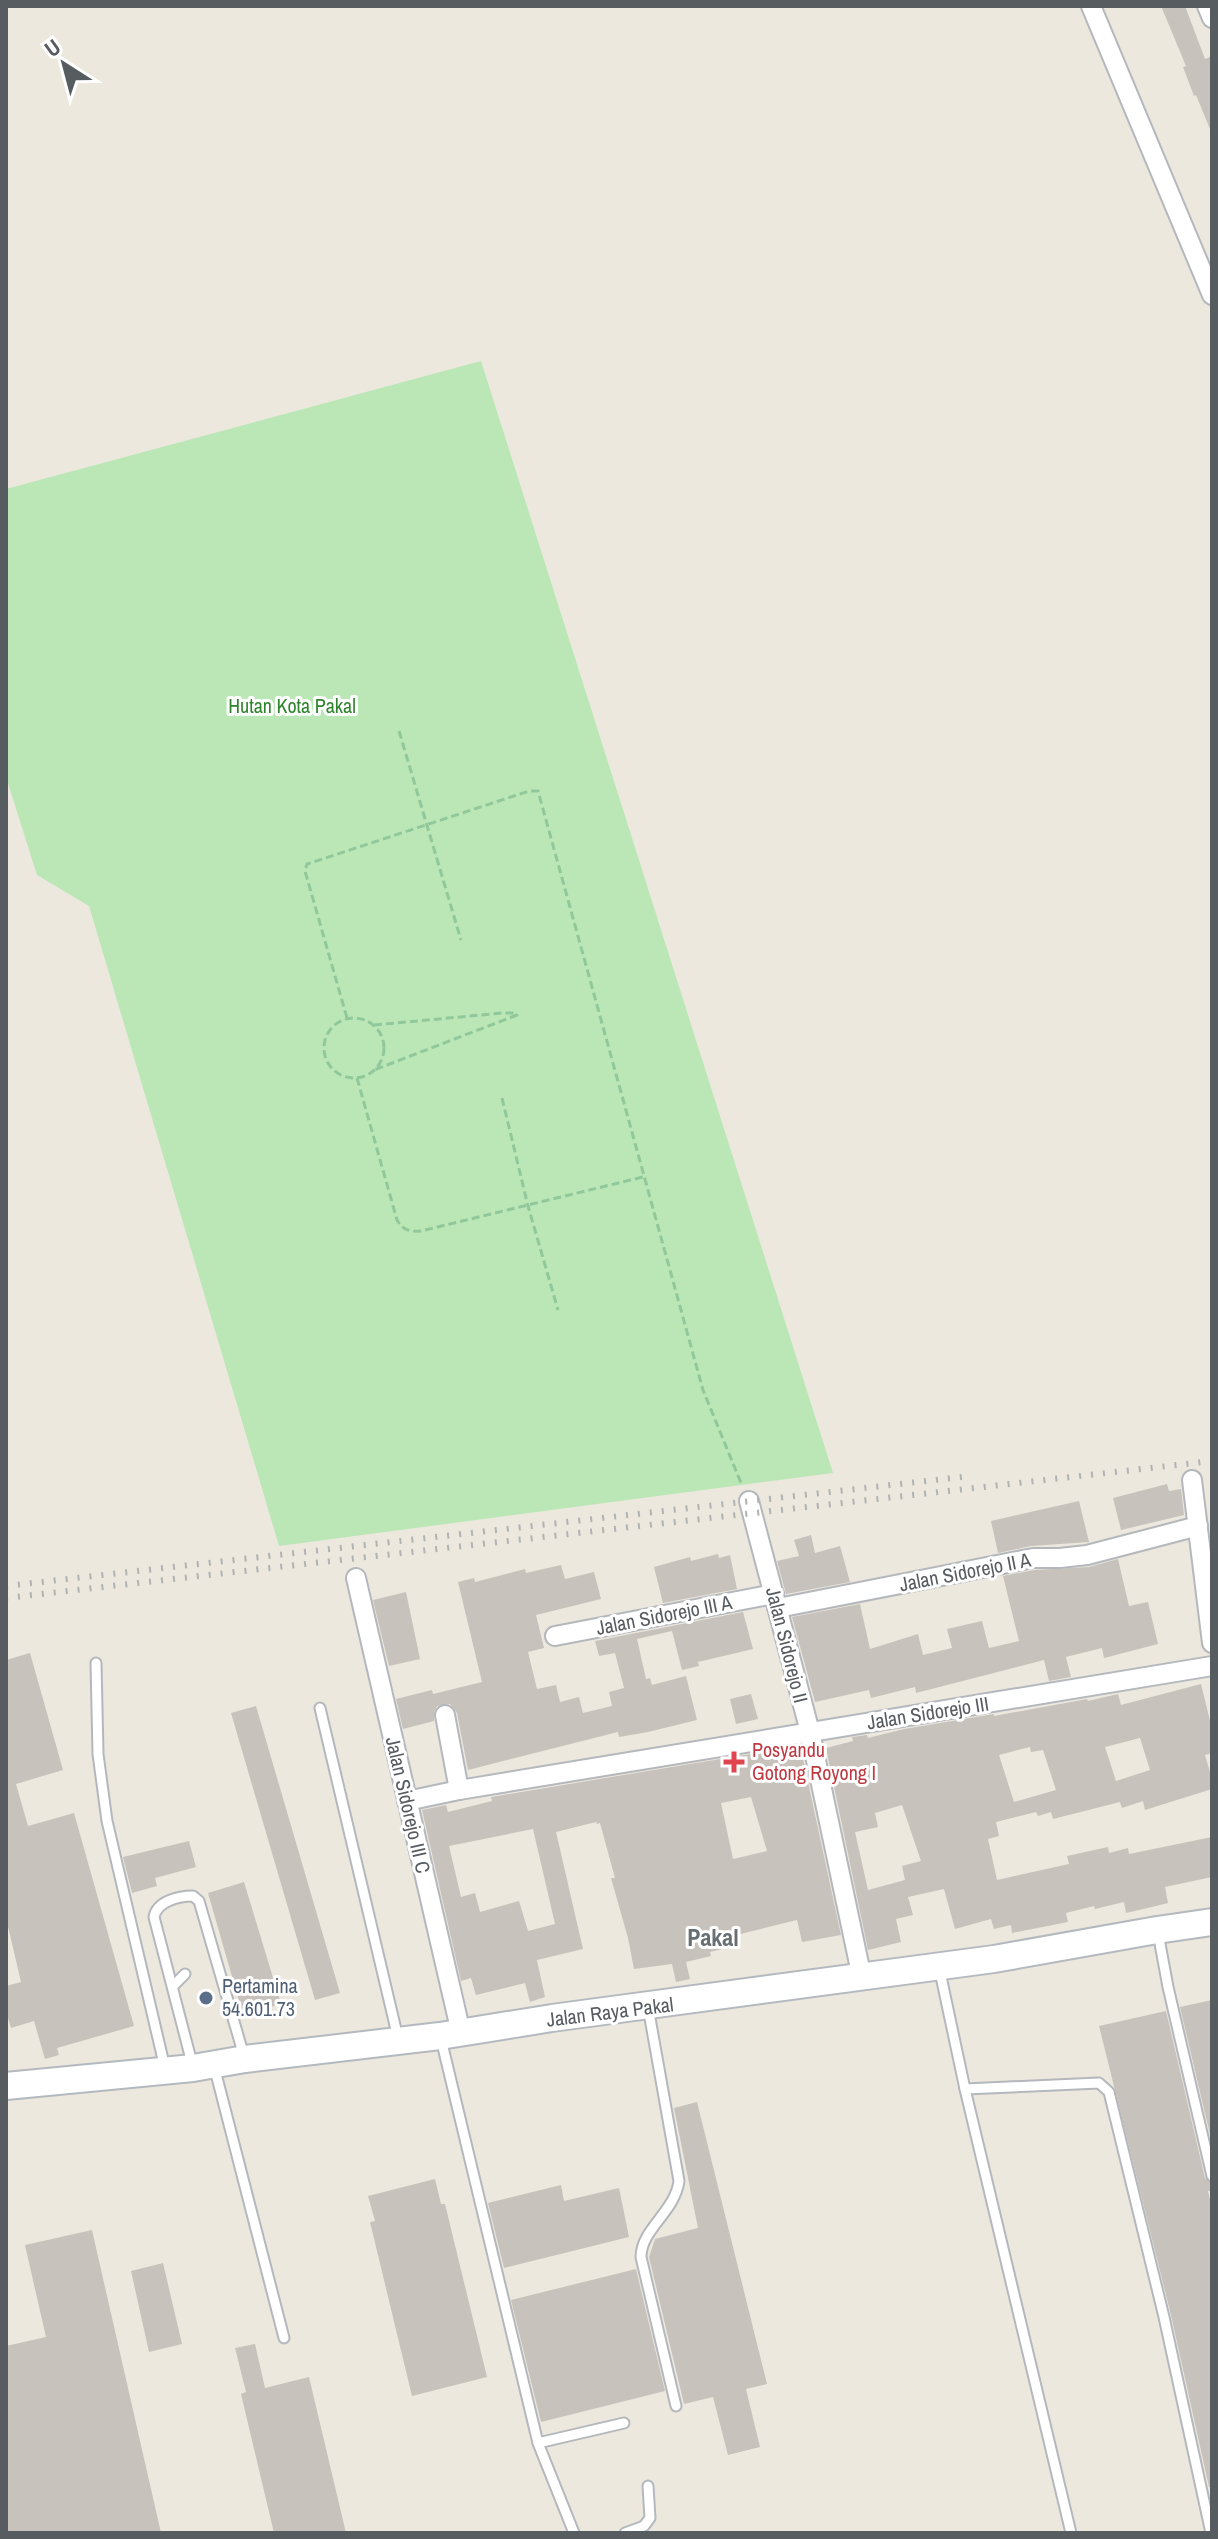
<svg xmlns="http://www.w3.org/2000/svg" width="1218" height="2539" viewBox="0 0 1218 2539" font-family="'Archivo Narrow',sans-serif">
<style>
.green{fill:#bbe7b7}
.building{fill:#c7c2bb;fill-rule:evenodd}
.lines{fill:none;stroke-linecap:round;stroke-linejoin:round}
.lane-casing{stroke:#b4b8bd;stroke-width:13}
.street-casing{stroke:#b4b8bd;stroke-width:22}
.secondary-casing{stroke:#b4b9bf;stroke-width:30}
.path{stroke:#90c89b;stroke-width:3;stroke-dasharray:8 4;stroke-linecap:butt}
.lane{stroke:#fff;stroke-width:9}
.street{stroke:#fff;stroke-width:18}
.secondary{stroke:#fff;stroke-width:26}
.rail{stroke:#b1b2b2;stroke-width:6;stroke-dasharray:2 10;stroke-linecap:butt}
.health-dot{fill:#e0444e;stroke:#fff;stroke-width:3}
.service-dot{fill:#5c6f8a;stroke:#fff;stroke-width:3}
.labels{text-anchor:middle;stroke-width:6;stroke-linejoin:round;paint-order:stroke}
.park-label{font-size:20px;fill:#2f842d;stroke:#fff}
.street-label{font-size:20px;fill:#575c61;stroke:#fff}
.health-label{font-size:20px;fill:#be3a42;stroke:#fff;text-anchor:start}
.service-label{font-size:20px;fill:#4e5e75;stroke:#fff;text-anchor:start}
.quarter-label{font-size:24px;font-weight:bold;fill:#686f73;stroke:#fff}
</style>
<rect width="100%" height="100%" fill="#ece8de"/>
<path class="green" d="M481,361L833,1473L279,1546L89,906L37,875L6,777V489Z"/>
<g class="building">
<path d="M1161,6H1185L1205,59L1212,56V134L1196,95L1194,96L1183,67L1186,66Z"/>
<path d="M1167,1484L1169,1491L1181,1489L1184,1515L1121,1530L1113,1498Z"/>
<path d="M1079,1501L1089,1542L1031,1546L998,1553L991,1521Z"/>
<path d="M811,1535L815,1553L840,1546L850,1582L786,1594L777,1561L799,1556L794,1540Z"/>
<path d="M718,1554L719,1558L730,1555L737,1589L663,1603L654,1567L690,1557L691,1561Z"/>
<path d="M1118,1559L1129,1606L1148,1602L1158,1644L1104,1658L1102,1648L1066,1657L1071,1677L1049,1681L1044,1660L916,1693L915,1687L871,1698L869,1690L815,1702L792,1617L860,1604L870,1649L918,1634L923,1655L952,1648L947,1629L982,1621L989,1648L1019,1641L1003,1576L1034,1570L1089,1567Z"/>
<path d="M561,1565L565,1579L594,1572L601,1599L536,1615L544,1648L528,1652L537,1689L556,1685L560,1702L579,1697L583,1713L612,1706L609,1692L624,1688L615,1653L599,1656L595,1641L743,1612L753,1649L698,1662L699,1666L682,1670L672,1631L637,1639L646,1679L650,1678L652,1685L686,1676L697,1720L648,1732L619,1737L618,1732L468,1770L457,1713L450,1704L437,1706L434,1712V1721L403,1729L396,1699L432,1690L433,1694L482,1682L458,1582L474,1578L475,1582L525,1569L526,1573Z"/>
<path d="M406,1592L420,1659L389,1666L373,1600Z"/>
<path d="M30,1653L63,1770L16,1784L28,1826L74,1813L134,2026L57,2048L59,2055L45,2059L34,2021L11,2028L6,2011V1986L21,1982L6,1918V1660Z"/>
<path d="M1201,1684L1212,1729V1753L1205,1755L1212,1779V1789L1145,1810L1143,1801L1122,1808L1120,1802L1053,1819L1051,1812L1038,1816L1036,1812L996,1822L999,1836L988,1839L997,1880L1069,1864L1067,1856L1108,1847L1109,1853L1128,1848L1129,1854L1212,1837V1877L1165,1887L1168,1903L1152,1907L1126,1913L1124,1902L1095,1909L1094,1906L1066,1913L1068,1922L1012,1933L1011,1925L994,1929L991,1919L955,1929L944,1889L908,1897L913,1915L896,1919L901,1942L868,1950L826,1748L853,1741L852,1737L867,1735L868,1738L904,1729L994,1714V1716L1087,1699L1088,1701L1118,1694L1121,1705ZM1140,1738L1150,1770L1116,1781L1105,1747ZM1030,1747L1031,1752L1043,1750L1056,1790L1014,1802L999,1755ZM902,1805L921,1861L902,1866L905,1880L868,1890L855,1832L878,1827L875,1813Z"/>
<path d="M751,1694L758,1719L736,1724L730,1699Z"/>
<path d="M256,1706L340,1993L315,2000L231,1713Z"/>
<path d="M798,1746L799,1754H802L841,1935L802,1942L797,1920L728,1937L730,1947L710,1952L711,1956L686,1962L690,1979L676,1982L672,1964L634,1969L628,1938L611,1878H615L600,1823L597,1824L596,1822L556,1832L583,1949L537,1960L545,1997L530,2002L525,1983L476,1995L471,1978L461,1981L422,1810L446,1805L448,1812L492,1801L491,1797ZM751,1797L767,1851L733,1859L721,1803ZM533,1829L555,1924L528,1931L519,1901L480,1912L475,1893L461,1897L449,1846Z"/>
<path d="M189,1841L196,1867L155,1878L157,1886L132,1893L123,1857Z"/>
<path d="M244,1882L281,2004L243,2015L208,1893Z"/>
<path d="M1212,2000V2143L1180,2007Z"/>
<path d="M1166,2011L1205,2178L1212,2183V2191H1208L1212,2209V2487H1209L1171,2315L1099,2026Z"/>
<path d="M697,2102L767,2384L746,2389L760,2447L728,2455L713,2397L684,2404L649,2257L655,2239L698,2228L674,2108Z"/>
<path d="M435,2179L441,2204H445L487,2377L412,2396L370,2222L375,2221L368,2196Z"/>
<path d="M561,2185L564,2201L619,2188L629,2237L504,2268L488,2203Z"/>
<path d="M92,2230L161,2533H8L6,2346L46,2337L25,2245Z"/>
<path d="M163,2263L182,2344L149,2352L131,2271Z"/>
<path d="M636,2269L665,2391L541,2422L511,2300Z"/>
<path d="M255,2344L265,2388L309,2377L346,2533H274L241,2394L246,2392L235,2348Z"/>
</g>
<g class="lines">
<g class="lane-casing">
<g id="lane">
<path d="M96,1663L98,1754L107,1821L165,2068"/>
<path d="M320,1708L398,2038"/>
<path d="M1158,1933L1168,1987L1212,2176"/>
<path d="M939,1967L965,2089L1071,2533"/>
<path d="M173,1986L185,1974"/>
<path d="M648,2007L679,2181C675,2212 641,2229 641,2257L676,2406"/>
<path d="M441,2039L538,2443L574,2533"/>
<path d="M214,2066L284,2338"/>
<path d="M193,2067L154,1917C157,1901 179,1896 193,1896L199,1901L244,2056"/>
<path d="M965,2089L1099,2083L1109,2092L1164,2317L1211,2533"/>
<path d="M538,2443L624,2423"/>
<path d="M625,2533L644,2526L650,2518L648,2486"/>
</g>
</g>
<g class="street-casing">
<g id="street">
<path d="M1091,6L1212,295"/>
<path d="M1207,6L1212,18"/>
<path d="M1192,1480L1212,1643"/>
<path d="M749,1501L810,1732L862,1978"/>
<path d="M356,1578L461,2033"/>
<path d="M778,1608L1033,1558H1060L1087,1555L1198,1526"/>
<path d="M555,1636L774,1594"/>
<path d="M445,1715L459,1790"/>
<path d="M407,1801L459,1790L1212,1666"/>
</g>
</g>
<g class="secondary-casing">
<path id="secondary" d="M6,2086L193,2068L245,2059L440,2036L552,2018L994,1959L1157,1930L1212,1922"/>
</g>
<g class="path">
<path d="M399,731L461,940"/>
<path d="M347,1018L305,871L307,864L529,791H538L703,1390L741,1483"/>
<circle cx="354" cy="1048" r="30"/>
<path d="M374,1025L502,1013H515L517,1015L374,1070"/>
<path d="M357,1078L397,1220C403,1230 409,1232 421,1231L643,1177"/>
<path d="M502,1098L528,1206L558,1310"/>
</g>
<use href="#lane" class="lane"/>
<use href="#street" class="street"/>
<use href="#secondary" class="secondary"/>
<g class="rail">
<path d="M6,1586L970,1476"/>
<path d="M6,1598L1212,1461"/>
</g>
</g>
<path class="health-dot" d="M730 1750h8v8h8v8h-8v8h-8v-8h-8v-8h8z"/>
<circle class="service-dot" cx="206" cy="1998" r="8"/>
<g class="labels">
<g class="park-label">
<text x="292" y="713">Hutan Kota Pakal</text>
</g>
<g class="street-label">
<text transform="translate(965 1572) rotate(-11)" y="7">Jalan Sidorejo II A</text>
<text transform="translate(664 1615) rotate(-11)" y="7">Jalan Sidorejo III A</text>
<text transform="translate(787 1645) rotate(76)" y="7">Jalan Sidorejo II</text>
<text transform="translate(928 1713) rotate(-9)" y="7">Jalan Sidorejo III</text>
<text transform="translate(408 1805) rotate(77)" y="7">Jalan Sidorejo III C</text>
<text transform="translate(610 2012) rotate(-7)" y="7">Jalan Raya Pakal</text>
</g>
<g class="health-label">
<text x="752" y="1757">Posyandu<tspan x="752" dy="23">Gotong Royong I</tspan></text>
</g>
<g class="service-label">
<text x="222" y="1993">Pertamina<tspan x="222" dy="23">54.601.73</tspan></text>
</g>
<g class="quarter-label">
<text x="713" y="1946">Pakal</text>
</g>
</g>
<rect width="1218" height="2539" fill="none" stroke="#575c61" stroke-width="16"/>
<g transform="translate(64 64) rotate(324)" stroke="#ffffff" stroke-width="6" paint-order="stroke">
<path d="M0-6L14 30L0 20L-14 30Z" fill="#575c61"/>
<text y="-12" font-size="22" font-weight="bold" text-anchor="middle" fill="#575c61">U</text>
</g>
</svg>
